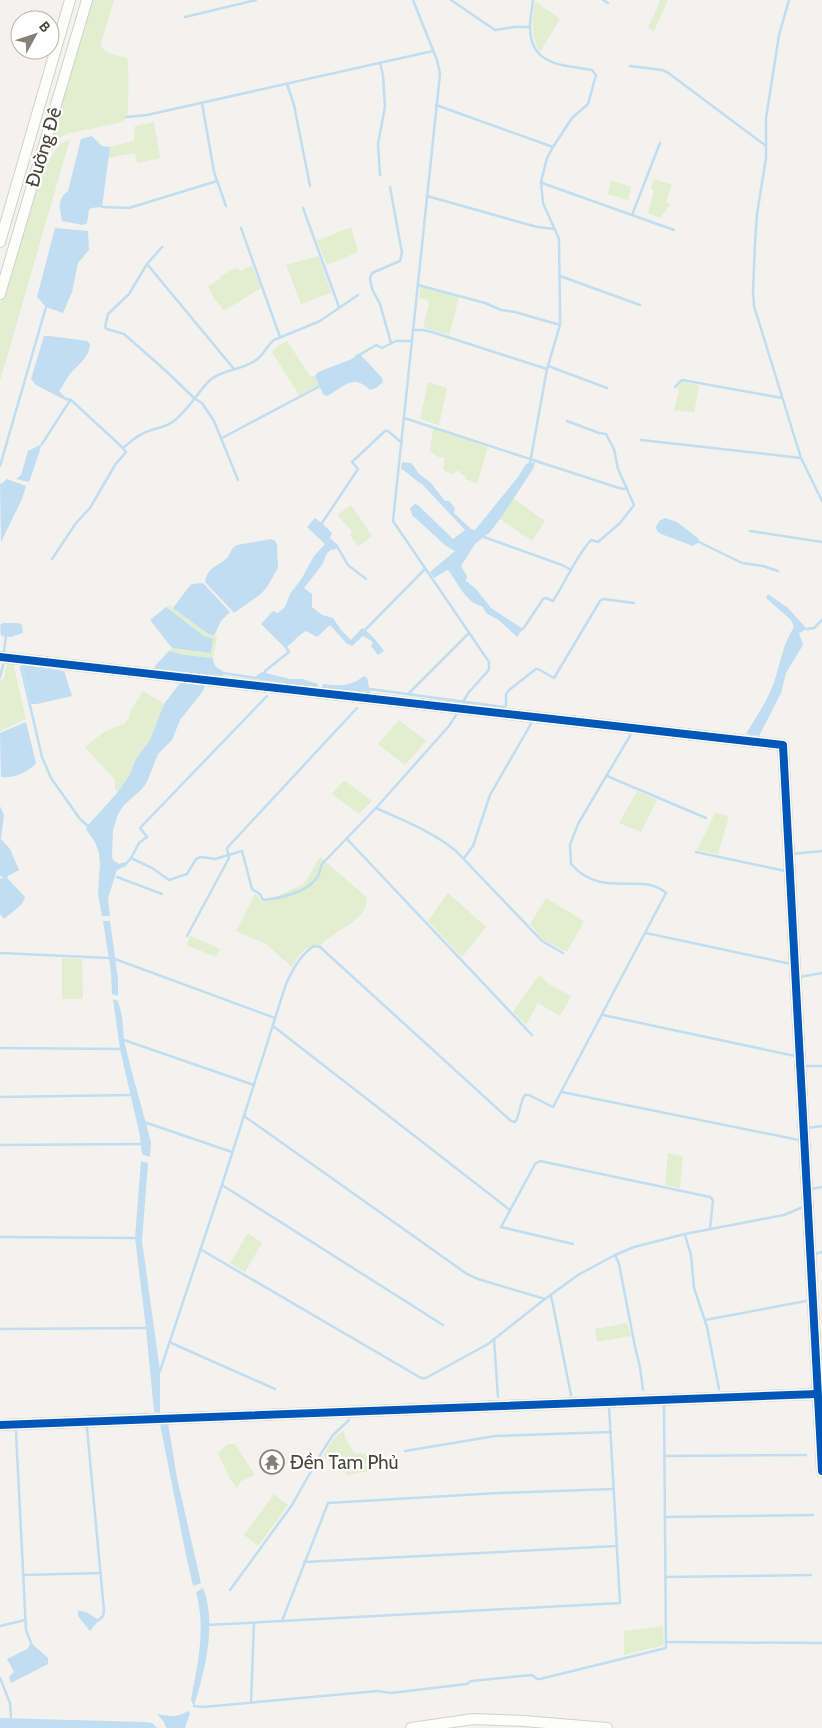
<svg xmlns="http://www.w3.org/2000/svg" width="822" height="1728" viewBox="0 0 822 1728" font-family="Cabin,sans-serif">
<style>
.green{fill:#e1eecf}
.water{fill:#c0ddf1}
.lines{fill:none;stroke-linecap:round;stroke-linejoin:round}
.stream{stroke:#c0ddf1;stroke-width:2.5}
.minor-casing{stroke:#d2d0cb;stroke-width:12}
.minor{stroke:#fdfdfc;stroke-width:10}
.cycleway-casing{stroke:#fff;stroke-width:11}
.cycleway{stroke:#0057b8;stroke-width:8}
.labels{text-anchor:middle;stroke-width:4.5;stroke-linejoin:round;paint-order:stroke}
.street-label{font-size:19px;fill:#4b4439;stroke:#fff}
.poi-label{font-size:19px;fill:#4b4439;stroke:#fff;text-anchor:start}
</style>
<rect width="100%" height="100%" fill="#f4f2ee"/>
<g class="green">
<path d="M90,0H114L100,46L108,53L127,58C129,62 129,112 127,115C126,118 124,120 122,122L66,134L56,141L42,162Z"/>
<path d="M660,0H668L654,31L648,28Z"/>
<path d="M535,1L560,19L540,52C530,35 532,21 535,1Z"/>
<path d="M154,122L160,158L137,163L135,153L108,158L110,147L134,141L135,126Z"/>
<path d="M70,139L0,381V303L38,176L60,144Z"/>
<path d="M654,179L672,185L666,202L670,205L660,218L648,213L654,190L651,189Z"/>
<path d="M611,180L631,187L628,200L608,194Z"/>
<path d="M351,227L358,252L327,265L317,241Z"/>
<path d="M319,256L331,293L301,304L286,265Z"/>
<path d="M252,265L261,288L224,311L213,297L208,286L220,279V276L236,268L241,271Z"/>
<path d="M420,287L459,297L449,335L423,327L429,305L428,300L419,298Z"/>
<path d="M287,341L310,376H315L319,385L299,395L272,352L277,346Z"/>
<path d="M428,382L447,388L439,425L420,419Z"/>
<path d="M683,382L699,385L694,413L674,410L679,390L677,388Z"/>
<path d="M433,428L488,447L477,484L466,479L465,476L461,474L460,470L452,474L443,470L445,458L438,457L430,451Z"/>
<path d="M513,498L545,521L532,541L500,519Z"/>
<path d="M351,505L372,536L358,547L350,535L352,531L337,515Z"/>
<path d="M169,605L207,633L217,637L213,658L185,655L169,651L172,648L211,653L213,639L204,636L166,607Z"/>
<path d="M13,663L26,719L0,731V681L5,677V670L8,664Z"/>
<path d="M143,691L164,704L150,740L136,759L129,776L118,792L115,789V780L85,747L104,732L125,723L129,718L130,712Z"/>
<path d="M399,720L426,741L405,765L378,744Z"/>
<path d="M344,780L372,801L359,814L332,794Z"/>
<path d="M637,791L657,800L641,832L619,823Z"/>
<path d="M715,813L729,816L718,854L697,850Z"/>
<path d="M320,857L363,894L367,899C367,921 334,930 321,945C305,945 299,954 292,967L266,944L236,931L255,894L258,896L262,903L304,884Z"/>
<path d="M448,893L486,927L462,957L428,921Z"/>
<path d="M546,898L584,921L567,952L542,939L530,924Z"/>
<path d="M191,936L220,949L216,957L186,945Z"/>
<path d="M62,958L82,959L83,999H62Z"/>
<path d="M539,975L549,984L571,996L560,1016L538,1003L526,1025L513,1012Z"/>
<path d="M668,1153L683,1156L680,1188L665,1185Z"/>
<path d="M248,1233L262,1243L245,1272L230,1263Z"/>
<path d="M627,1323L631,1336L597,1342L595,1329Z"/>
<path d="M344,1430L345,1438L354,1453L366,1454L370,1471L348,1475L323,1456L334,1438Z"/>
<path d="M228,1444H235L255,1475L241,1481L237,1488L230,1479L218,1453Z"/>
<path d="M274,1494L288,1505L258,1546L244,1535Z"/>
<path d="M663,1626L664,1645L624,1655V1631Z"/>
</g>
<g class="water">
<path d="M92,136L102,146L110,147L102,207L91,208L89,210L87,223L83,225L62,221C60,207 56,201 68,191L81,139Z"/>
<path d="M55,228L88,231L89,250L78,263L72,292L63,313L46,307L37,297Z"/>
<path d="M44,336H50L87,341L90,344C90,356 78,365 70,374C66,379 63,386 59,391L67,399V401L36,385L31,379Z"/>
<path d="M359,353L382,378L383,382L376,388L370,390C354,374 345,385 329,395L326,396L323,394L315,376L318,372L352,359Z"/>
<path d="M42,444L29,482L16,479L21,475L28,451Z"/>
<path d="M402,462L411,463L414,466L418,473L431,483L445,501H449L455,508L454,513L471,529L475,530L518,477L526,464L535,462L533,469L500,519L490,532L475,544L461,566L467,576L466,581L476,589L491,608L523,629L517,637L500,621L486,613L482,606C467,604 457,582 449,571L447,570L434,578L430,572L455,551L446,546L412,515L410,508L415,504L418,505L453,539L465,530L422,484C414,480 408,472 401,469Z"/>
<path d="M7,479L26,486L22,499L1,542L0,482L1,484Z"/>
<path d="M315,518L324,525L332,533L330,538L339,546L334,550L332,549L327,553L322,565L304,588L312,594V607L322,615L333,618L341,630L351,640L362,628C371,634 378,642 384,651L378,655L371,646L373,642L363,636L352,646L346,643L330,625L317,637L306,631C299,634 293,643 285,648L261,624L273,611L278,613L285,607L290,594L302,578L314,556L325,544L307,527Z"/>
<path d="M665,518L677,522L699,539V542L693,546L661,534L657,531L656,527L659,521Z"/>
<path d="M271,539L275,541L277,544L278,568L267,587L261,594L234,613L205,582C209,565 216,568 227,558C231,553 231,548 237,545Z"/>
<path d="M203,583L230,612L221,621L214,636L207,633L173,608L188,588L192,584Z"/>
<path d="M768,594L788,608L807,629L799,633L803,645L786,673L781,693L759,736L746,734C756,717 768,700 774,682C781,663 782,645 794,627L791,620L766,598Z"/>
<path d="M166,607L204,636L213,639L211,653L172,648L150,620Z"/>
<path d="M3,623H18L22,625L23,633L11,637L1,636L0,625Z"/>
<path d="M169,651L185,655L213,658C214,666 216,668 223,671V676L156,669L154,667Z"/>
<path d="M22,665L64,671L72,696L37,704H31Z"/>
<path d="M262,672L290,679H302L318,684L317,688L256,679V676Z"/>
<path d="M364,676L367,678L370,692L321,688L323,684C340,686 350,687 364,676Z"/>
<path d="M180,683L205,686L203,691L180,720L172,740L158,754L147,782L142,789L124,805L118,814L113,830L112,856L113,860L119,864L125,862L126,866L117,870L108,898L110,916H102L98,894L100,864L99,853L95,842L86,829L89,824L118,792L129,776L136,759L150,740L164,704Z"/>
<path d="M26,722L36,763C29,772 12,779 1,777L0,733Z"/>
<path d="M0,806L4,815L1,839L10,849L19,870L8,876L7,878L25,897L22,904L4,919L0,914V879L4,877L0,876Z"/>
<path d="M103,921H110L118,979V996L112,994L111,972Z"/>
<path d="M113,999L118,1001L122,1016L124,1040L131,1069L151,1142L150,1157L142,1154L140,1136L120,1049Z"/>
<path d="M141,1161L148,1163L142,1241L160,1371V1412L159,1413L154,1412L146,1328L135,1238Z"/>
<path d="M168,1423L177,1478L201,1583L193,1586L185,1550L160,1424Z"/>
<path d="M203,1588C217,1623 205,1671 194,1706L191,1700C198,1662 206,1630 196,1592Z"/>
<path d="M78,1610L88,1613L99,1620L90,1631L78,1616Z"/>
<path d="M31,1643L48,1658V1664L11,1683L9,1677L14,1672L7,1659L27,1649Z"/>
<path d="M188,1711L190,1713L185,1728H166L164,1722L157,1714C169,1716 178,1718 188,1711Z"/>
<path d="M0,1718L144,1722L152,1723L157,1728H0Z"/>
</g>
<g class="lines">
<g class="stream">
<path d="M413,0L437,60L440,74L393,521L489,662V669L487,672L469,692L463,702"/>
<path d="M451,0L495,30L515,27H530"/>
<path d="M603,0L608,3"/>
<path d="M789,0L779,35L766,118V158L757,214L755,243L753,291L754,306L801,458L822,501"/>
<path d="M185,17L256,0"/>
<path d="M380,63L383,75L385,107L378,144L380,175"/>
<path d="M630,66L662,70L667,72L766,146"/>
<path d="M287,84L294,105L310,186"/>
<path d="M202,103L214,172L226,206"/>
<path d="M436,105L553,147"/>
<path d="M126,117L147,115L433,51"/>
<path d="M542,183L674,230"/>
<path d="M390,187L402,253L400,261L372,273L370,278L372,289L380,304L391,343"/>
<path d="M427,196L537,227L555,229"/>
<path d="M102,207L129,208L217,181"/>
<path d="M303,208L339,307"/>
<path d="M632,215L660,143"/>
<path d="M241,228L280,337"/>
<path d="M162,247L147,264L129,294L108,314L105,327L107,329L124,334L166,371L194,398L202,403L214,421L238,480"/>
<path d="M147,264L234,369"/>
<path d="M560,276L640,305"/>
<path d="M418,285L485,303L501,310L515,312L560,325"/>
<path d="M413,330H423L432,332L547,369"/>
<path d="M361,354L376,345L382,348L396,341H412"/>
<path d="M548,366L607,388"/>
<path d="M675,387L682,380L782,398"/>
<path d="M67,399L71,400L123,448C129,443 135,437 142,434C152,428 164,429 174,421C188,410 197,393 210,380C222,370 240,370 253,362C263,357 266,346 274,340L320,321L358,295"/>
<path d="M404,418L619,488L624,489L627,488"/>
<path d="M222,438L320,386"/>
<path d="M641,440L801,458"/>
<path d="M42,444L67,405L71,400"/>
<path d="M530,463L547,369L560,325V314L559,239L543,203L541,182L547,158L553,147L572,118L588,104L596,75L592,70C563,65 530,66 530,27C530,18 532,9 533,0"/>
<path d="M0,466L46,307"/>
<path d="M322,523L358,469L352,462L385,431H388L402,443"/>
<path d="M750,531L822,542"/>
<path d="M484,537L562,565L571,570"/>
<path d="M699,542L742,563L763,566L778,571"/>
<path d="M338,548L348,565L366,579"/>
<path d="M52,559L76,523L90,508L115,465L126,452L123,448"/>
<path d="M523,629L543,599L546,598L553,601C566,581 575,558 591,540L598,542L620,523L634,505L618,469L614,449L606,434L599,433L567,421"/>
<path d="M807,629L814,628L822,620"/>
<path d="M365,630L425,569"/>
<path d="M4,651L6,637"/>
<path d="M21,667L42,757L51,778L80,819L88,826"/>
<path d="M223,673L256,678"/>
<path d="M265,673V671L289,652L286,647"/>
<path d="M0,677L3,665"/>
<path d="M370,689L503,707L506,706V694L509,690L536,669H538L554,678L600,601L603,599L634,603"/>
<path d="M408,694L469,633"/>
<path d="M267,696L140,828L147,837L139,843L131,858L152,868L169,880L187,874L196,859L201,857L215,859L242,851L252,889L260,894L263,900C280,898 308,893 318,876C320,873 320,868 322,864L376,808L449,726L456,715"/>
<path d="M607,776L706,818"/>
<path d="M376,808C404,821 432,831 456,851L542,941L563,953"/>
<path d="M347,839L532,1035"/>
<path d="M696,852L785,871"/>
<path d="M792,854L822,851"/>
<path d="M464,858L473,846L490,795L532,722"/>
<path d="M126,864L131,858"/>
<path d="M117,877L162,894"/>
<path d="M646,933L791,964"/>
<path d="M187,936L229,858L227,848L357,708"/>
<path d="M0,953L109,958"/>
<path d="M115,959L275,1018"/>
<path d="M799,977L822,973"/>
<path d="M603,1015L795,1056"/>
<path d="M273,1026L510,1210"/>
<path d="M124,1040L254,1085"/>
<path d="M0,1048L120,1049"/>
<path d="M804,1066H822"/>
<path d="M562,1092L799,1140"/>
<path d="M0,1097L130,1095"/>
<path d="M244,1116L467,1274L478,1279L545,1299"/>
<path d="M144,1122L232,1152"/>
<path d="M808,1128L822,1126"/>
<path d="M0,1145L142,1144"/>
<path d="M222,1185L443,1325"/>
<path d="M811,1189L822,1187"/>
<path d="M685,1235L691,1255L694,1288L707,1327L719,1389"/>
<path d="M0,1237L135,1238"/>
<path d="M573,1244L501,1227L535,1164L540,1161L710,1197L713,1200L710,1229"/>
<path d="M200,1249L421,1378H426L488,1344L545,1299L578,1275L615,1255L634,1247L685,1234L784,1215L803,1207"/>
<path d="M815,1254L822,1252"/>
<path d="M615,1255L619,1264L635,1347L640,1367L643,1390"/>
<path d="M550,1295L552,1300L571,1395"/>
<path d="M705,1320L806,1301"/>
<path d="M0,1329L146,1328"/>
<path d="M494,1339L498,1397"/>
<path d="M169,1342L275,1389"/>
<path d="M160,1371L222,1185L286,984C293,969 300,955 314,946L320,947L511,1121L515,1122L517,1119L523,1098L525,1095H529L553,1107L666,893C643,871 602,900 571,864L570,845L578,824L631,734"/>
<path d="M65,1418L146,1414"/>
<path d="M87,1428L104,1611L103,1616L99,1620"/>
<path d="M16,1432L26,1630L31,1643"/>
<path d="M405,1451L495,1436L611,1432"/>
<path d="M665,1456L806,1455"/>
<path d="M665,1517L813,1515"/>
<path d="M304,1562L617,1546"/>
<path d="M23,1575L101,1573"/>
<path d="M666,1577L811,1575"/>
<path d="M230,1590L292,1505L322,1452L333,1435L349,1420"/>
<path d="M282,1621L328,1503L498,1493L614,1489"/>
<path d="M207,1625L620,1603L609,1406"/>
<path d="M0,1626L25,1620"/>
<path d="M667,1642L822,1643"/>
<path d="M0,1678L10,1703L11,1718"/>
<path d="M251,1703L254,1623"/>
<path d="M194,1706L203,1707L378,1691L391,1693L467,1684L471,1681L532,1675L537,1679H540L666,1648L664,1404"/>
</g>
<g class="minor-casing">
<g id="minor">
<path d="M0,242L70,0"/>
<path d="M0,294L87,0"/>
<path d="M0,657L783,745L822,1471"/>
<path d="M0,1425L817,1394"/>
<path d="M411,1728L474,1719L524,1721L607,1728"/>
</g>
</g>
<use href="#minor" class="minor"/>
<g class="cycleway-casing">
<g id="cycleway">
<path d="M0,657L783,745L822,1471"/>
<path d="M0,1425L817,1394"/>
</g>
</g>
<use href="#cycleway" class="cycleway"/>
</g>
<defs>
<g id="temple-ring" transform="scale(1.25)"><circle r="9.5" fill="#fff" stroke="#868178" stroke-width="1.5"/><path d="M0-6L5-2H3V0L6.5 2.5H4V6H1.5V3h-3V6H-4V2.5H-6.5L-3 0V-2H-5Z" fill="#868178"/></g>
</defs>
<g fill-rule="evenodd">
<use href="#temple-ring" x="272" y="1462"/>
</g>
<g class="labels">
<g class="street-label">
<text transform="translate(43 147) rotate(-73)" y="7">Đường Đê</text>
</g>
<g class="poi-label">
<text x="290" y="1469">Đền Tam Phủ</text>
</g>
</g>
<g transform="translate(35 35) rotate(50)"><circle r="24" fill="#ffffff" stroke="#b7b4b0"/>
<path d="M0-4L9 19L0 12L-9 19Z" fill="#868178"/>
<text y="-8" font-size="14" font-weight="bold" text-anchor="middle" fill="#4b4439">B</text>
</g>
</svg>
